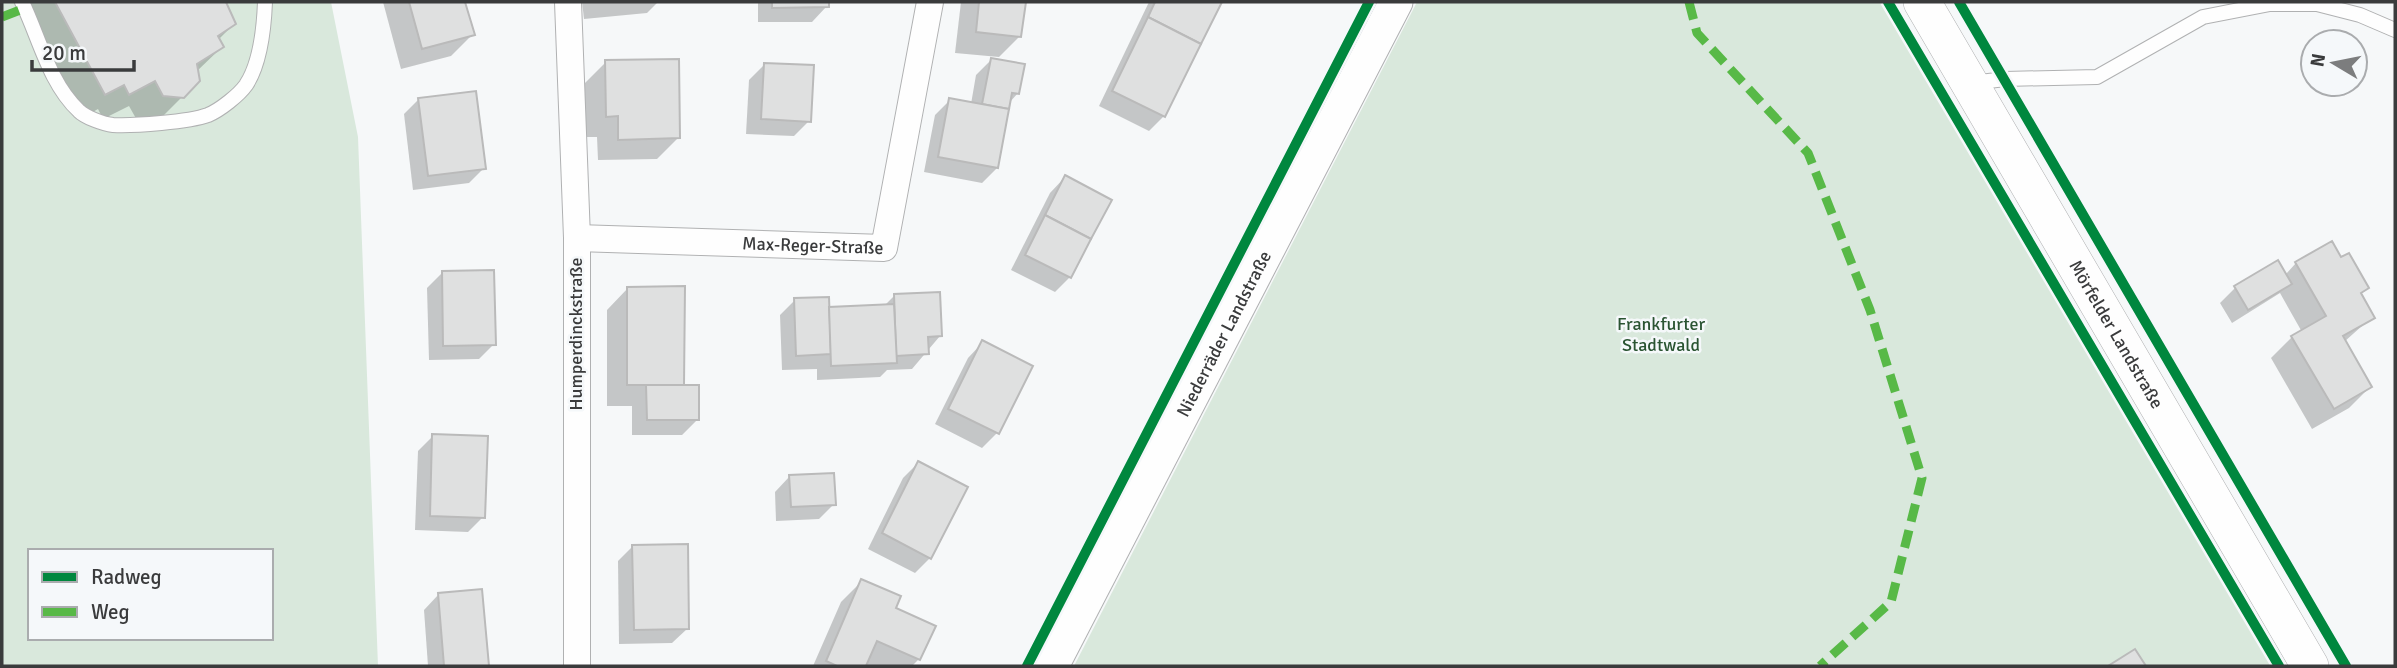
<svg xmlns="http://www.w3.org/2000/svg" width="2397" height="668" viewBox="0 0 2397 668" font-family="Signika,sans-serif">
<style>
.green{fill:#d9e8dc;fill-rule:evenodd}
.shadow{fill:#0003}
.building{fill:#dfe0e0;stroke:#bababa;stroke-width:2}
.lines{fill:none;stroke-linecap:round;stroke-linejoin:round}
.service-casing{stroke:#b0b1b2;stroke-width:16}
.minor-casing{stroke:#b0b1b2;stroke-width:28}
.tertiary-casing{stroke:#b0b1b2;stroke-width:35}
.secondary-casing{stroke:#b0b1b2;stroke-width:38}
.service{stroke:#fefefe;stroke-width:14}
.minor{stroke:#fefefe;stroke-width:26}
.tertiary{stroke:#fefefe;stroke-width:33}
.secondary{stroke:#fefefe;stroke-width:37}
.quiet{stroke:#58b947;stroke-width:9;stroke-dasharray:18 9;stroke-linecap:butt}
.cycleway-casing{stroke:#f5f8fa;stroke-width:15}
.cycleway{stroke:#00873e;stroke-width:10}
.labels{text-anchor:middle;stroke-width:5;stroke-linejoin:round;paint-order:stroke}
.street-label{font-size:18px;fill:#3a3b3c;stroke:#f5f8fa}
.park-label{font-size:18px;fill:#2a5432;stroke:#f5f8fa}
</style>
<rect width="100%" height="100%" fill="#f6f8f9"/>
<g class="green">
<path d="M2,2H331L358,137L378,666H2ZM30,551H271V638H30Z"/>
<path d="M1417,2H1881L2274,666H1074Z"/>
</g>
<g class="shadow">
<path d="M16,2H224L234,24L218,40L222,47L196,72L198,81L156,123L138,122L129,106L103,119L98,109L79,120Z"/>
<path d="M383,2H464L473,34L451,56L401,69Z"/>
<path d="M582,2H658L647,13L584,19Z"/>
<path d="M758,2H827V6L812,22H758Z"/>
<path d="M961,2H1024L1020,36L999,57L955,53Z"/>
<path d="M1149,2H1220L1164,116L1149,131L1099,106Z"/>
<path d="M991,60L1018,93L1009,103L997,168L982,183L924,172L935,115L950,100L971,104L976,75Z"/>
<path d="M606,62L678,138L657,159L598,160L597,137H585V83Z"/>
<path d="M764,65L809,121L794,136L746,134L749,80Z"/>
<path d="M419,99L484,168L469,183L413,190L404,114Z"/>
<path d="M1065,177L1110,200L1070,277L1055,292L1011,270L1050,193Z"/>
<path d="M2340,259L2367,288L2360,295L2372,317L2344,342L2370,387L2349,408L2312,429L2271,358L2292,337L2302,332L2280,293L2232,323L2220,303L2235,288L2285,275L2296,263Z"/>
<path d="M442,273L494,344L479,359L429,360L427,288Z"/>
<path d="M628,288L683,384L697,420L682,435H632V406H607V310Z"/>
<path d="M895,295L940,336L912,369L887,370L880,377L817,380V369L782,370L780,315L795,300L827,309L883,307Z"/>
<path d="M983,342L997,433L982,448L935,424L968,358Z"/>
<path d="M433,436L483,517L468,532L415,530L418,451Z"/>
<path d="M918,463L930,558L915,573L868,549L903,478Z"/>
<path d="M790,476L834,504L819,519L776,521L775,492Z"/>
<path d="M633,546L688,628L672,643L619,644L618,561Z"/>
<path d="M862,581L894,609L919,659L912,666H813L841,602Z"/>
<path d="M481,591L487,666H428L424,610L439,594Z"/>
</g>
<g class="building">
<path d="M55,2H226L236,24L218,36L224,47L197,64L200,81L184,98L163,96L155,81L129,95L124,85L105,95Z"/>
<path d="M409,2H465L475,35L422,49Z"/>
<path d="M772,2H829V7L772,8Z"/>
<path d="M979,2H1026L1021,37L976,32Z"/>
<path d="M1155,2H1222L1201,44L1148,17Z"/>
<path d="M1148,17L1201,44L1165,117L1112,91Z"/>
<path d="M991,58L1025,64L1019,94L1012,93L1009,109L982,104Z"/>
<path d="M679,59L680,138L618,140V116L606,117L605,60Z"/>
<path d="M764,63L814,65L811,122L761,119Z"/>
<path d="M476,91L486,169L428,176L418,98Z"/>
<path d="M949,98L1009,109L998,168L938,157Z"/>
<path d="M1065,175L1112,200L1091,239L1045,215Z"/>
<path d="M1045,215L1091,239L1071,278L1025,255Z"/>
<path d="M2332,241L2341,257L2349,253L2369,288L2361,293L2375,318L2343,336L2372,387L2334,409L2291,336L2326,316L2295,262Z"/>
<path d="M2278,260L2292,284L2248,310L2234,286Z"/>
<path d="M494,270L496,345L443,346L442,271Z"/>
<path d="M685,286L684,385H627V287Z"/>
<path d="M940,292L942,336L928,337L929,354L896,356L894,294Z"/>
<path d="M829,297L831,354L796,356L794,298Z"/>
<path d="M894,304L897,363L831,366L829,307Z"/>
<path d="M982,340L1033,366L999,434L948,409Z"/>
<path d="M646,385H699V420H647Z"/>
<path d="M432,434L488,436L485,518L430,516Z"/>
<path d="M918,461L968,487L931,559L882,533Z"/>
<path d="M834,473L836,505L791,507L789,475Z"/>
<path d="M688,544L689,629L634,630L632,545Z"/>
<path d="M861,579L901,596L896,608L936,626L920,660L877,641L866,666H837L826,661Z"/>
<path d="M482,589L489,666H444L438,593Z"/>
<path d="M2135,649L2146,666H2108Z"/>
</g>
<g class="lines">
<g class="service-casing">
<g id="service">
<path d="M22,2C39,37 49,83 79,111C85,117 103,124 113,125C134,126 189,122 208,115C220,110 239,95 246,85C260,64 264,27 265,2"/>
<path d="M1972,83L2005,79L2097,77L2203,17L2270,4H2317L2360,15L2395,30"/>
</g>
</g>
<g class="minor-casing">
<g id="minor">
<path d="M568,2L577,238V666"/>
<path id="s1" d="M577,238L884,248L930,2"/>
</g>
</g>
<g class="tertiary-casing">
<g id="tertiary">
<path id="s2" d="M1052,666L1396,2"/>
</g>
</g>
<g class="secondary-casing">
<g id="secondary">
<path id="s3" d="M1922,2L2310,666"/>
</g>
</g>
<use href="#service" class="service"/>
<use href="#minor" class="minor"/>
<use href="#tertiary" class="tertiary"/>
<use href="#secondary" class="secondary"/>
<g class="quiet">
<path d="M1689,2L1697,33L1808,153L1870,310L1922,478L1891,602L1820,666"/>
<path d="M2,17L25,8"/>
</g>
<g class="cycleway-casing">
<g id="cycleway">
<path d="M1888,2L2279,666"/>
<path d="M1959,2L2346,666"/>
<path d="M1027,666L1369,2"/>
</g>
</g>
<use href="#cycleway" class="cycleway"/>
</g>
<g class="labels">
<g class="street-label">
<text dy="6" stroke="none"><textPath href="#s1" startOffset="236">Max-Reger-Straße</textPath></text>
<text transform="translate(576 334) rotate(-90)" y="6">Humperdinckstraße</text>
<text dy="6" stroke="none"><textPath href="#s2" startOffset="374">Niederräder Landstraße</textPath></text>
<text dy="6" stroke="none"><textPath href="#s3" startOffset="385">Mörfelder Landstraße</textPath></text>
</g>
<g class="park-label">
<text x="1661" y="330">Frankfurter<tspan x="1661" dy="21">Stadtwald</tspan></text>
</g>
</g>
<rect width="2397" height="668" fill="none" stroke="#3a3b3c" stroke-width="7"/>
<rect x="28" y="549" width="245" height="91" fill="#f5f8fa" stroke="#aaacae" stroke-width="2"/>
<rect x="42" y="572" width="35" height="10" fill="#00873e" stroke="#aaacae" stroke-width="2"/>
<text x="91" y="584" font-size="21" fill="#3a3b3c">Radweg</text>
<rect x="42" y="607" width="35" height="10" fill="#58b947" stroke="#aaacae" stroke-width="2"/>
<text x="91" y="619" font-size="21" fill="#3a3b3c">Weg</text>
<g transform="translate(2334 63) rotate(280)"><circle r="33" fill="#f5f8fa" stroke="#aaacae" stroke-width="2"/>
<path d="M0-5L12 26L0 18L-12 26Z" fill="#7c7d7e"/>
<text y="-10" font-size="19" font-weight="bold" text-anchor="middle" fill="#3a3b3c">N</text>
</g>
<path d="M32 60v10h102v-10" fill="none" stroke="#3a3b3c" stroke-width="3.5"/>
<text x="42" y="60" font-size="21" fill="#3a3b3c" stroke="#f5f8fa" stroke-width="5" paint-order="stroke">20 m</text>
</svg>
